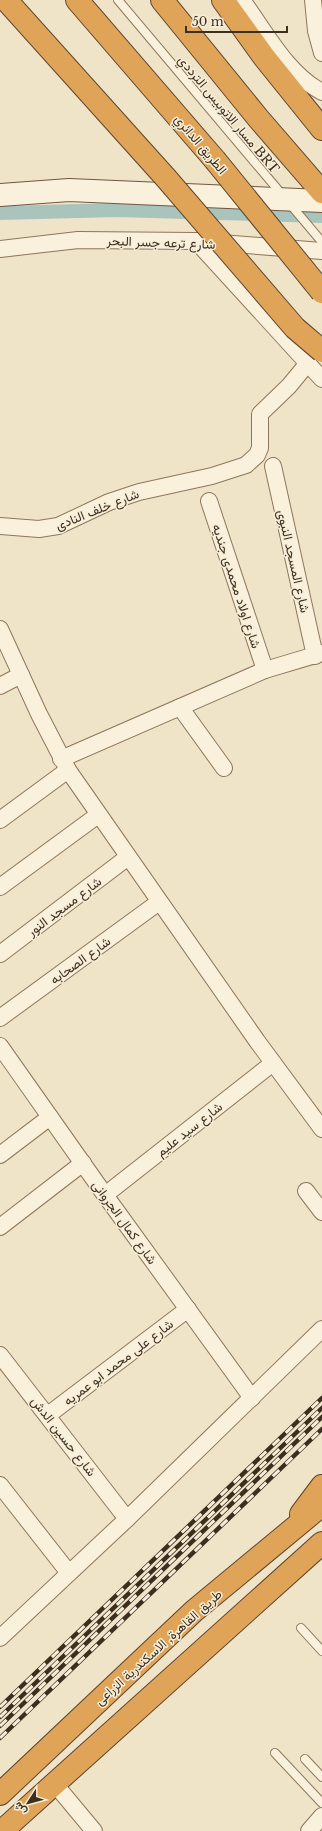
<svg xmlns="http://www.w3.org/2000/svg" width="322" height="1831" viewBox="0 0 322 1831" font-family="'Libre Baskerville',Vazirmatn,serif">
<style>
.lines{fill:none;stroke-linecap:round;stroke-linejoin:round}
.canal{stroke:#a9c4bc;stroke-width:14}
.lane-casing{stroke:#8d765c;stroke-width:10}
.street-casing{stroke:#8d765c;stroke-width:18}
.secondary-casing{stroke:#6f573f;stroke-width:24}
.highway-casing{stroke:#5b4430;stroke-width:24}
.lane{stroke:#faf1dc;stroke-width:8}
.street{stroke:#faf1dc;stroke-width:16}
.secondary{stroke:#faf1dc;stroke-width:22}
.highway{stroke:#e0a458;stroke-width:22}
.rail-casing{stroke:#3d2e20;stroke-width:4.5}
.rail{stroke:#f7eed8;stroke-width:3;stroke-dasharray:9;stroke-linecap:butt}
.highway-bridge-casing{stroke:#5b4430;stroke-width:24;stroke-linecap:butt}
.highway-bridge{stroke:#e0a458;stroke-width:22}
.labels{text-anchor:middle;stroke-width:3;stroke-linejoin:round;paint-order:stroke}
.street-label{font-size:13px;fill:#3d2e20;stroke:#f7eed8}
</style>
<rect width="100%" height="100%" fill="#f0e4c8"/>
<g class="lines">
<path class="canal" d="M0,213L117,210L322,216"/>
<g class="lane-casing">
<g id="lane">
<path d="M118,0L322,242"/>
<path d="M301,1628L322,1651"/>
<path d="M275,1753L322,1803"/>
<path d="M305,1759L322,1777"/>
</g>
</g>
<g class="street-casing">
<g id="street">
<path d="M242,0C265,31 287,74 322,92"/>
<path d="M313,0L316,31L322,53"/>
<path d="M196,241L322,379"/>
<path d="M0,249L78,240L196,241L322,251"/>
<path d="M273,466L315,656"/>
<path d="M209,501L265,670"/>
<path d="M0,526L39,529L58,526L109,502L139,492L212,476L246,465L257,455L260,448V414L289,386L308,363"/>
<path d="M0,629L39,714L68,770L257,1041L322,1129"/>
<path d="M0,686L21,675"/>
<path d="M180,707L224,768"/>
<path d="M61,759L265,670L322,653"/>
<path d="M0,820L68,770"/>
<path d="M0,887L98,815"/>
<path d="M0,954L128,857"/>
<path d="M0,1018L159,902"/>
<path d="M0,1046L105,1195L252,1398"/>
<path d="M0,1155L50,1117"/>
<path d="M306,1191L322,1212"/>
<path d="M105,1195L273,1063"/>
<path d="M0,1227L83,1163"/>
<path d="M0,1355L127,1519"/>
<path d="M48,1415L188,1309"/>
<path d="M0,1485L69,1573"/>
<path d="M0,1638L127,1519L322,1329"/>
<path d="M54,1783L94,1831"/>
<path d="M309,1831L322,1816"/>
</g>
</g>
<g class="secondary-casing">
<path id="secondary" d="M0,195L69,190L322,201"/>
</g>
<g class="highway-casing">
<g id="highway">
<path d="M77,0L215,160"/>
<path d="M162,0L258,118L322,192"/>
<path d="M223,0L264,57L322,129"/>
<path d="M301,1514L322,1486"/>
<path d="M0,1794L194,1611L322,1505"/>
<path d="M2,1831L322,1543"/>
</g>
</g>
<use href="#lane" class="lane"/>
<use href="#street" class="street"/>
<use href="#secondary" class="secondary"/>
<use href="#highway" class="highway"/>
<g class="rail-casing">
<g id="rail">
<path d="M0,1707L322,1398"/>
<path d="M0,1717L322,1408"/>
<path d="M0,1726L322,1417"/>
<path d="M0,1738L322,1429"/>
</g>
</g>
<use href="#rail" class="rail"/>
<g class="highway-bridge-casing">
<g id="highway-bridge">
<path d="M6,0L166,178L295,328L322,351"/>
<path d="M215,160L322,292"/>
</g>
</g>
<use href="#highway-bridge" class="highway-bridge"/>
</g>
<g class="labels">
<g class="street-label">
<text transform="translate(229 114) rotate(50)" y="5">مسار الاتوبيس الترددي BRT</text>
<text transform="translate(201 144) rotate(50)" y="5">الطريق الدائري</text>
<text transform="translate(161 242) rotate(2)" y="5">شارع ترعه جسر البحر</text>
<text transform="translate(97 509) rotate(-22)" y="5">شارع خلف النادى</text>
<text transform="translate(294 561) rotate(77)" y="5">شارع المسجد النبوى</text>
<text transform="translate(237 586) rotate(72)" y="5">شارع اولاد محمدى جنديه</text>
<text transform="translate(64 906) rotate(-37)" y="5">شارع مسجد النور</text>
<text transform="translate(80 960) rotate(-36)" y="5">شارع الصحابه</text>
<text transform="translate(189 1129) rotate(-38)" y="5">شارع سيد عليم</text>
<text transform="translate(125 1222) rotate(54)" y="5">شارع كمال الجروانى</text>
<text transform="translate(118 1362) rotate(-37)" y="5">شارع على محمد ابو عمريه</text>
<text transform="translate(64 1436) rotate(52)" y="5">شارع حسين الدش</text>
<text transform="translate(158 1647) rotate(-42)" y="5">طريق القاهرة, الاسكندرية الزراعى</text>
</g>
</g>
<g transform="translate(28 1803) rotate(234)" stroke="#f7eed8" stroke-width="3" paint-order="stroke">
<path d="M0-3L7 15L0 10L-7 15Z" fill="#3d2e20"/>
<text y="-6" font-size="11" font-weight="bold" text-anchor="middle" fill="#3d2e20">ش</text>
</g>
<path d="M186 26v6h101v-6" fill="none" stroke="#3d2e20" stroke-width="2"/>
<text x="192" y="26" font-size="12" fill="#3d2e20" stroke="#f7eed8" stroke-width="3" paint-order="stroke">50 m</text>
</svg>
